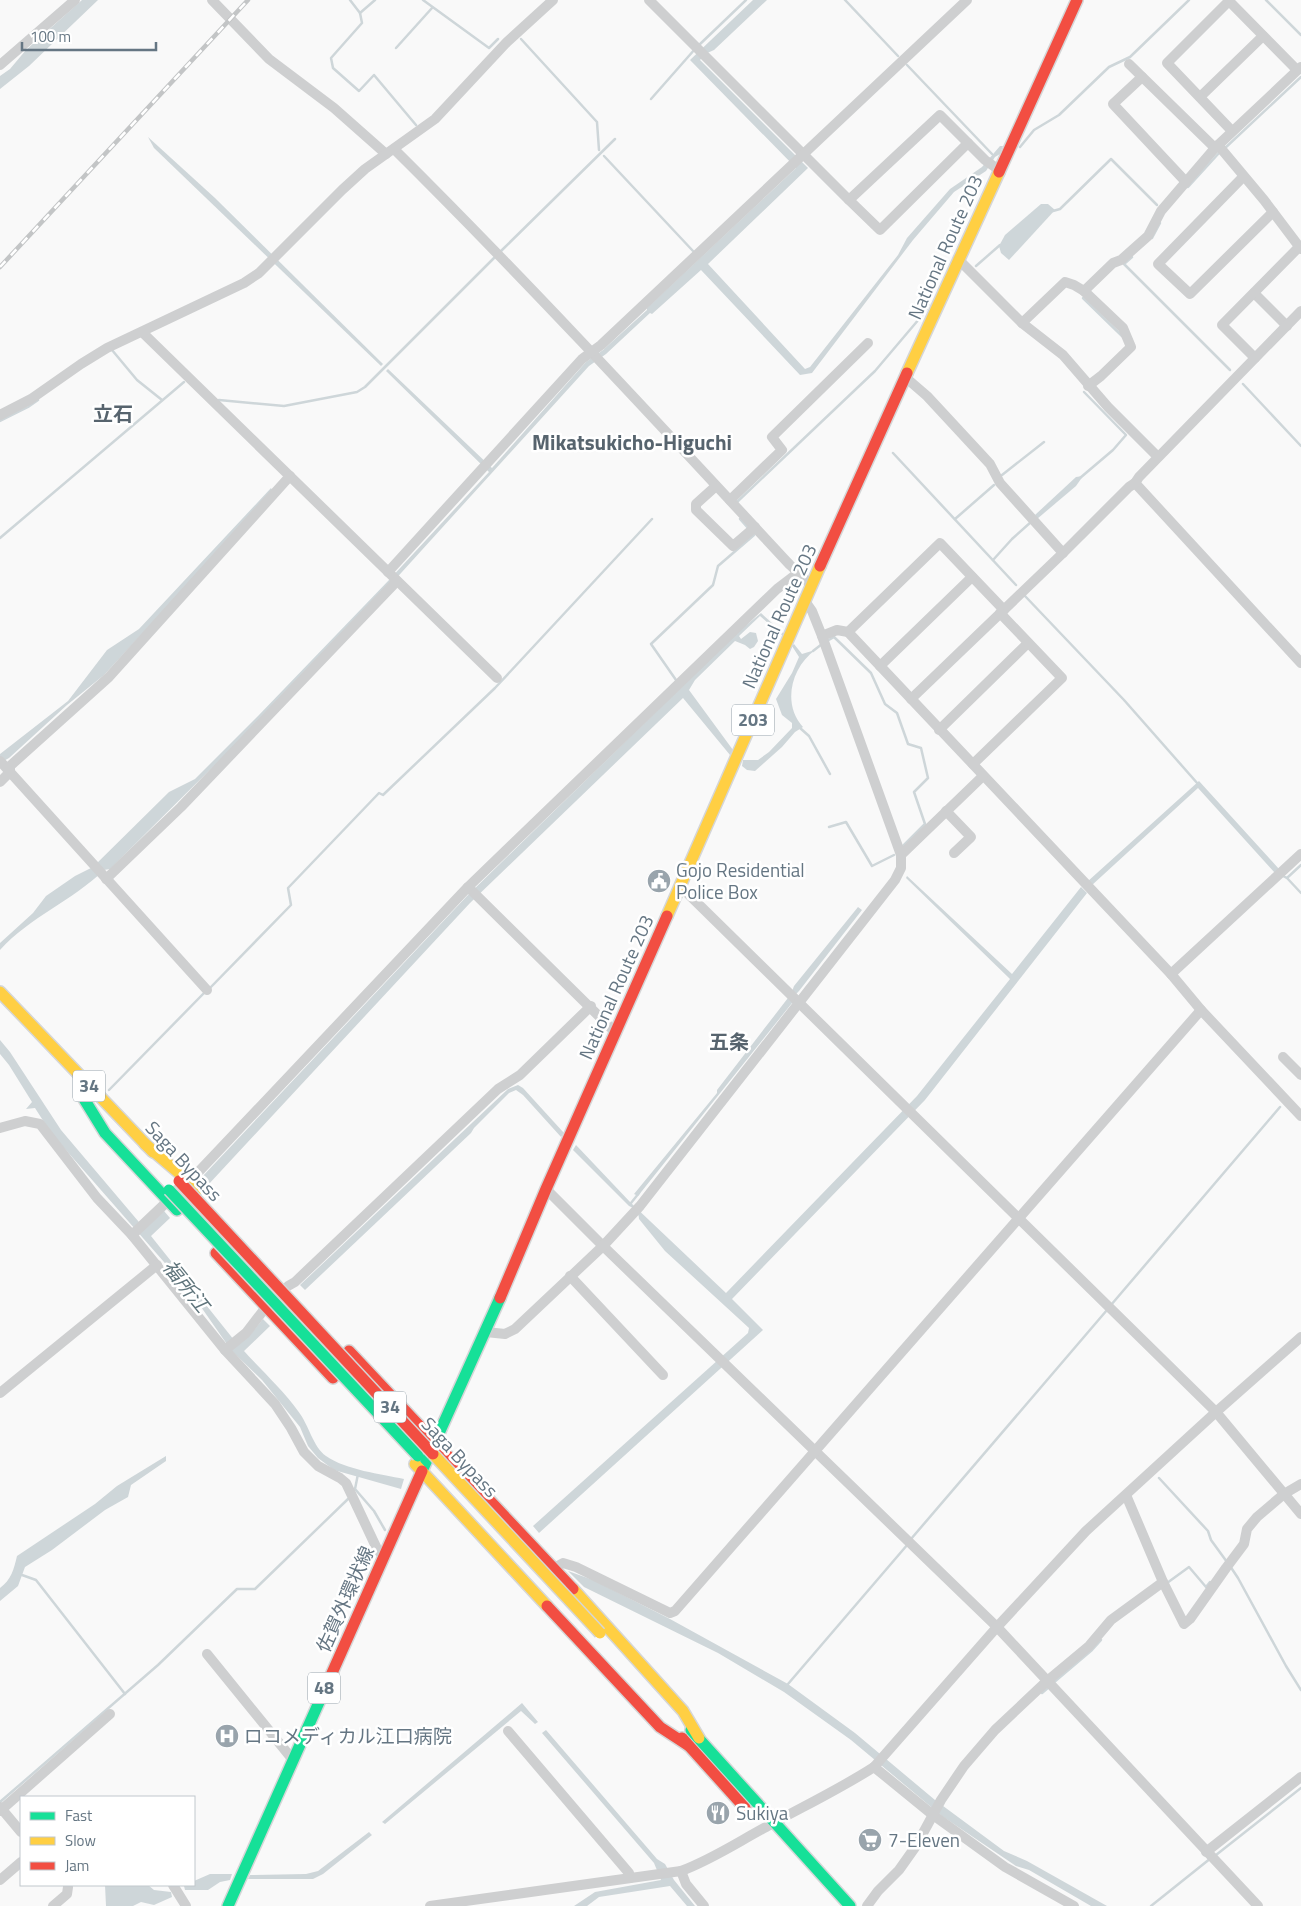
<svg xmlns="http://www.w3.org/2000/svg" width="1301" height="1906" viewBox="0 0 1301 1906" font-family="'Titillium Web','Noto Sans JP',sans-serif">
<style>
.water{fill:#ced6d9}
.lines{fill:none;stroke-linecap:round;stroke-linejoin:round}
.stream{stroke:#ced6d9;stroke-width:2.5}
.fast-casing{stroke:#d5d6d7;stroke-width:14}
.slow-casing{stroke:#d5d6d7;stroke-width:14}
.jam-casing{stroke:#d5d6d7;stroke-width:14}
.street{stroke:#cecfd0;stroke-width:10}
.fast{stroke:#16e098;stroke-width:11}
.slow{stroke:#ffcf43;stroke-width:11}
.jam{stroke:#f24e42;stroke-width:11}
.rail-casing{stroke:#c3c5c6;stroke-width:4.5}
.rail{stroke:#fff;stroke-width:2.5;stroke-dasharray:8;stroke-linecap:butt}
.fast-bridge-casing{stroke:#d5d6d6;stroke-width:14;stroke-linecap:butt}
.slow-bridge-casing{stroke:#d5d6d6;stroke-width:14;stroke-linecap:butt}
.jam-bridge-casing{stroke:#d5d6d6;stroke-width:14;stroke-linecap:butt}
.fast-bridge{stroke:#16e098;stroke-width:11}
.slow-bridge{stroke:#ffcf43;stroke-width:11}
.jam-bridge{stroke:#f24e42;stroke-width:11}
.labels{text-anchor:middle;stroke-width:5;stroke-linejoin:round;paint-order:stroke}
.shield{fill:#fff;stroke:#939fa8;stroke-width:1}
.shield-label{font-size:18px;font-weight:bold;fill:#657683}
.street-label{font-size:19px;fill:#657683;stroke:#fff}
.poi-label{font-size:19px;fill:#657683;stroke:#fff;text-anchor:start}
.neighbourhood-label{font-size:20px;font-weight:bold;fill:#57646e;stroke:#fff}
.water-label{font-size:20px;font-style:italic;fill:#60757c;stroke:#fff}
.quarter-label{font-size:21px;font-weight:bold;fill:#57646e;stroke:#fff}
</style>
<rect width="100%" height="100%" fill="#f9f9f9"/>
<g class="water">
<path d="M82,0H98L29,66L0,89V76L10,69L26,50Z"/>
<path d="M753,0H767L714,50L705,54L700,60L808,168L708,264L805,369L810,367L898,255L907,238L950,189L982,167L1000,146H1003L1000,154L995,157L986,171L954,192L913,240L812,373L800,375L701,270L652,314L650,313L606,354L589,366L392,583L263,717L110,869L104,870C72,901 30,917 0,950V943L33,913L46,896L75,876L93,867L169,792L195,779L258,716L389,580L489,472L386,371L388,369L492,468L586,362L603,350L647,310V308L796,168L690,60Z"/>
<path d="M148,137L215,198L383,364L381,366L154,148Z"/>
<path d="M1041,204H1048L1055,210L1009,260L1001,253L999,246L1005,235Z"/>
<path d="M1083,476L1076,486L1037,519L1035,515L1076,477Z"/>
<path d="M271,488L273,492L104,675L67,705L9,758L0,763V754L68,701L107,650L139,629Z"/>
<path d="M761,613L785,635L784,637L760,616L739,636L741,639L750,632L756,633L758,641L754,647L750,649L745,645L735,641L695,680L689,690L733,750L730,755L683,698L470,903L208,1185L201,1178L467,896L739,631Z"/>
<path d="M794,644L802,654L815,650C791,668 782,704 803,727L795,732L782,747L755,771L747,770L742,766L743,760H758L769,752L792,728V723L782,715L776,699L792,673L799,657L792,646Z"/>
<path d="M1199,781L1279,869L1275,873L1198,788L1091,886L1087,882Z"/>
<path d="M907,876L1012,974L1081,887L1087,893L925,1100L732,1299L763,1330L539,1533L533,1526L748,1333L749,1328L665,1251L639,1219C639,1213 635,1208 629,1206L573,1150L576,1145L631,1203L726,1293L917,1096L1010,979L906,878Z"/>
<path d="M858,907L862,910L799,991L794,996L792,1003L638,1196L634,1194L717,1093V1090L791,994L794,986Z"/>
<path d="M0,1040L10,1052L61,1130L144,1228L164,1211L170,1218L151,1236L238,1345L249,1336L263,1319L270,1326L244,1351C262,1371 283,1390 298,1411C309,1425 313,1447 326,1456C346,1470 381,1474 404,1479L401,1489L334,1470L318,1458L308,1446L300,1427L262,1380L231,1350L192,1294L51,1133L35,1108L26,1109L32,1102L9,1065L0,1054Z"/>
<path d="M518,1085L523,1088L564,1133L561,1137L523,1095L516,1090L509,1093L474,1128L471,1133L305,1290L300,1285L508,1089Z"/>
<path d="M166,1456V1461L131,1485L128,1497L105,1510L52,1550L25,1567L18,1586L0,1601V1588C11,1580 14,1569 17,1556L95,1504L117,1486Z"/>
<path d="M568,1571L593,1580L670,1619L788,1684L855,1733L935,1800L1004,1851L1027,1861L1107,1906H1091L1029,1870L1016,1866L942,1816L851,1740L784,1692L718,1653L584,1587Z"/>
<path d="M522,1703L538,1722L535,1724L521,1711L385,1824L382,1822Z"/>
<path d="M546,1730L657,1859L665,1864L674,1880L695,1906H687L670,1886L599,1897L587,1906H574L595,1892L661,1880L654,1863L542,1733Z"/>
<path d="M369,1832L372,1835L323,1874L313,1879H248L250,1875L306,1874L318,1871Z"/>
<path d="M210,1874H232L230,1880L220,1882L208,1890H185L184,1886L194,1885V1881Z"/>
<path d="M105,1885H148L154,1890L171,1892L172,1897L154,1905L141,1902L133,1906H106Z"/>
</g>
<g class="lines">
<g class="stream">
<path d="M350,0L360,13L362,23L331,58L333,68L359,91L374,75L416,125"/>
<path d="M423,0L489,48L498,39"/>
<path d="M845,0L898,56"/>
<path d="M1266,0L1301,35"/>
<path d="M360,13L375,0"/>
<path d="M521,39L597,122L599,150"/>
<path d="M698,46L746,0"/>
<path d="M396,48L432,8"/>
<path d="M907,65L992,154"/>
<path d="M651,99L695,49"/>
<path d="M1020,147L1034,130L1059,115L1109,67L1130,57L1189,0"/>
<path d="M1224,149L1301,77"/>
<path d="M604,156L693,251"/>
<path d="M1188,187L1219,153"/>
<path d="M1053,211L1060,209L1111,159L1157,205"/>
<path d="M1152,238L1160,223"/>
<path d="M501,251L615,139"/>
<path d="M1132,257L1124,264L1230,370"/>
<path d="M976,266L1000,245"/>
<path d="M1083,298L1122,336"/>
<path d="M112,350L137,380L162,400"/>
<path d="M1243,384L1301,446"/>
<path d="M219,400L284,406L357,392L365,387L495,257"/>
<path d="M0,421L28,407L38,400"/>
<path d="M893,453L1016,585"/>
<path d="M1002,475L1044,442"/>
<path d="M1080,478L1113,450L1126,435L1084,392"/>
<path d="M737,502L875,371L925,312L929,304"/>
<path d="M740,519L748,528"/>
<path d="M955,519L994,485"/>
<path d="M0,538L184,382"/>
<path d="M993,560L1012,539L1031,522"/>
<path d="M1025,596L1124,700L1198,784"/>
<path d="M827,641L834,637L871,673L885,704L897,713L908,744L921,748L928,778L914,792L925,824L903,846"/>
<path d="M813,651L822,644"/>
<path d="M676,680L651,644L713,585L718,566L754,535L752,532"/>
<path d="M800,728L809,736L830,774"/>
<path d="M829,827L846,822L872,866L894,855"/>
<path d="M1281,875L1287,878L1301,865"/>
<path d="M1287,878L1301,893"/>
<path d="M209,989L291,905L288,888L379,793L383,795L495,688L652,519"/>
<path d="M109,1090L205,992"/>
<path d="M631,1203L639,1193"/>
<path d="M1111,1305L1280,1107"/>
<path d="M358,1474L355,1489L374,1511L385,1530"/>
<path d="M1159,1478L1208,1531L1211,1540L1227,1562"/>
<path d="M911,1539L1107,1310"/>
<path d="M1230,1566L1238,1578L1286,1666L1301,1690"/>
<path d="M22,1575L36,1580L125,1694"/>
<path d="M1167,1583L1189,1567L1206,1587L1210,1582"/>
<path d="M1053,1683L1092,1650L1101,1640"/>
<path d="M788,1684L908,1544"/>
<path d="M1042,1693L1049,1687"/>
<path d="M0,1802L158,1665L237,1589H255L348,1499"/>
<path d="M1216,1855L1301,1788"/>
<path d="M1151,1906L1211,1858"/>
</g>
<g class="fast-casing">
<g id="fast">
<path d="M81,1094L105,1133L177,1210"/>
<path d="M422,1471L500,1298"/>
<path d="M691,1730L850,1906"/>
<path d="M228,1906L324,1691"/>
</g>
</g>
<g class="slow-casing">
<g id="slow">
<path d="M907,373L999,172"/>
<path d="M667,916L820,566"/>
<path d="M0,992L153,1152"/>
<path d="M145,1144L198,1189"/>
<path d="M415,1464L547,1606"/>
<path d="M573,1589L683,1711L699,1738"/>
</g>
</g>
<g class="jam-casing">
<g id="jam">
<path d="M999,172L1077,0"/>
<path d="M820,566L907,373"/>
<path d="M216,1253L333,1378"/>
<path d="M500,1298L546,1189L667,916"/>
<path d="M349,1351L573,1589"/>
<path d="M547,1606L660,1727L689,1746"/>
<path d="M324,1691L422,1471"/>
<path d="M682,1738L745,1808"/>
</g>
</g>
<g class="street">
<path d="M212,0L269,59L334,108L386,154"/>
<path d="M649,0L849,200L940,115L985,160L999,170"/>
<path d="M1129,64L1215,148"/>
<path d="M0,65L75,0"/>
<path d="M1142,77L1113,104L1186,182"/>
<path d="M1200,97L1263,36"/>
<path d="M1232,131L1167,63L1229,1L1297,70"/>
<path d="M1218,145L1264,200L1301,249"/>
<path d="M394,149C530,284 660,425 790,565L811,585"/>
<path d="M1243,177L1158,264L1190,294L1273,212"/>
<path d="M849,200L880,230L968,143"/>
<path d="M958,259L1022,323L1063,355L1108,407L1158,457"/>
<path d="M1084,291L1123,328L1131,347L1101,376L1088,386"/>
<path d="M1254,293L1287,326"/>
<path d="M1022,323L1065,282L1074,285L1084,291L1113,263L1121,260L1148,236L1161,211L1215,148L1301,67"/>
<path d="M142,332L497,678"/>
<path d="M1255,358L1222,325L1299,247"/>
<path d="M905,377L927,396L990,464L1000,483L1063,553"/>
<path d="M0,415L31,399L81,364L107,348L244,283L259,273L342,190L365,169L435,119L507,42L553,0"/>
<path d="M1135,483L1301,663"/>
<path d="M716,486L696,504V510L733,546L755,527"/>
<path d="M730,500L782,450L772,437L868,343"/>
<path d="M388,572L582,359L601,345L967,0"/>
<path d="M848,632L940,543L1004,610"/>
<path d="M822,636L837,630L848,632L1171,974L1201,1010L1301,1116"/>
<path d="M880,666L972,577"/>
<path d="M911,699L1063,553L1129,487L1135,483L1139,477L1301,311"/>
<path d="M939,730L1028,643"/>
<path d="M0,761L207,990"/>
<path d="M973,764L1062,678L1000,613"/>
<path d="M0,782L10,772V766L109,677L290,476"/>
<path d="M946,811L971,837L954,853"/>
<path d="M901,855L983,776"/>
<path d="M106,879L181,807L397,581"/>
<path d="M680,886L1216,1412L1301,1514"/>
<path d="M468,887L616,1033"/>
<path d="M1171,974L1301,854"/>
<path d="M1283,1057L1301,1075"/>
<path d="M0,1128L25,1121L40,1124L97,1198L132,1235L225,1350L275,1404L291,1428L304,1452L318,1466L340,1478L346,1483L378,1551L384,1554"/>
<path d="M187,1184L468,887L777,589L798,573"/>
<path d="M546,1189L603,1246L997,1627L1258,1906"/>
<path d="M132,1235L171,1198"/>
<path d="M570,1276L663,1375"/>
<path d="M288,1286L295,1282L498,1089L520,1075L591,1006"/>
<path d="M486,1332L505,1334L515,1329L603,1246L640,1206L895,880L901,868V855L822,636L812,611L805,601"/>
<path d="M225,1350L246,1333L266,1307"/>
<path d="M0,1393L157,1265"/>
<path d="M1126,1495L1163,1582L1184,1624L1190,1619L1226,1568L1244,1544L1247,1529L1257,1517L1284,1494L1301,1484"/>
<path d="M554,1568L563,1563L576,1567L670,1613L675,1611L1201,1010"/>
<path d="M207,1654L293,1760"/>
<path d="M508,1731L629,1873L630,1878"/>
<path d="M874,1767L933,1815L1005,1867L1074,1906"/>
<path d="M0,1807L21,1832"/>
<path d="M0,1811L110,1714"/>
<path d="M1206,1852L1301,1777"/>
<path d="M681,1871L686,1884L704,1906"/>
<path d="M0,1880L21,1862"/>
<path d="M173,1885L186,1906"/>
<path d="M53,1906L67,1894L68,1887"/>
<path d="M430,1906L681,1871C711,1860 738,1842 766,1827C802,1807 840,1789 874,1767L997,1627L1086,1531L1216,1412L1301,1337"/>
<path d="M867,1906L878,1891L899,1870L916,1846L941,1800L964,1766L995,1730L1047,1681L1089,1646L1111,1620L1163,1582"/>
</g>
<use href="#fast" class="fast"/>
<use href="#slow" class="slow"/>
<use href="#jam" class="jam"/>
<g class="rail-casing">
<path id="rail" d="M0,267L248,0"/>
</g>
<use href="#rail" class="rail"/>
<g class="fast-bridge-casing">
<path id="fast-bridge" d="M169,1190L418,1456"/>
</g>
<g class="slow-bridge-casing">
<path id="slow-bridge" d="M433,1454L600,1633"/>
</g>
<g class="jam-bridge-casing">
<path id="jam-bridge" d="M179,1181L433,1454"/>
</g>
<use href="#fast-bridge" class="fast-bridge"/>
<use href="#slow-bridge" class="slow-bridge"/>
<use href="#jam-bridge" class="jam-bridge"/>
</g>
<defs>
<g id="civic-disc" transform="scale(1.25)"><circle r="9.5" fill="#99a4ac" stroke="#fff"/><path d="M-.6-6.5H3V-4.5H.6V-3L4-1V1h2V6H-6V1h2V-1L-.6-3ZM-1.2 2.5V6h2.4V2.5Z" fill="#fff"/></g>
<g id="hospital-disc" transform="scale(1.25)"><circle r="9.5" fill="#99a4ac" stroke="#fff"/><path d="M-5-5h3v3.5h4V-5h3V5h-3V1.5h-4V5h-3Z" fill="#fff"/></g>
<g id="restaurant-disc" transform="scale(1.25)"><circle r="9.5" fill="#99a4ac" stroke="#fff"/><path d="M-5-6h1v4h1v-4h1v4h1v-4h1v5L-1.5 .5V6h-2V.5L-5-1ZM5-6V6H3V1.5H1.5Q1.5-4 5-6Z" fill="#fff"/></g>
<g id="supermarket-disc" transform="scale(1.25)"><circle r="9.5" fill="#99a4ac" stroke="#fff"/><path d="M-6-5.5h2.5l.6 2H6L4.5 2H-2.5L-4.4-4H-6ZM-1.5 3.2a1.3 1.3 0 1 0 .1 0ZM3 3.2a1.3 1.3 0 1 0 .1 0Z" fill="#fff"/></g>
</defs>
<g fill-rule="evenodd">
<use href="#civic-disc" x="659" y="881"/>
<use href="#hospital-disc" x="227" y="1736"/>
<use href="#restaurant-disc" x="718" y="1813"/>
<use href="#supermarket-disc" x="870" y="1840"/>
</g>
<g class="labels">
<g class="shield">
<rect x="732" y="704.5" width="42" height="31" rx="4"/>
<rect x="73" y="1070.5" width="32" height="31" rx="4"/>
<rect x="374" y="1391.5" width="32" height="31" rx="4"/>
<rect x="308" y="1672.5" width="32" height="31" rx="4"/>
</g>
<g class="shield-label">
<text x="753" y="726">203</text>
<text x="89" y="1092">34</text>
<text x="390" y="1413">34</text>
<text x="324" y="1694">48</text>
</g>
<g class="street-label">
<text transform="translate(945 247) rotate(-66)" y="7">National Route 203</text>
<text transform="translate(779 616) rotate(-66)" y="7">National Route 203</text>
<text transform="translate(616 987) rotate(-66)" y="7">National Route 203</text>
<text transform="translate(184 1161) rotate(47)" y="7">Saga Bypass</text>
<text transform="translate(460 1457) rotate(47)" y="7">Saga Bypass</text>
<text transform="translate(345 1599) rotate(-66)" y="7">佐賀外環状線</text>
</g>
<g class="poi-label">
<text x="676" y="877">Gojo Residential<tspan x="676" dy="22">Police Box</tspan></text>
<text x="244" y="1743">ロコメディカル江口病院</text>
<text x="736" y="1820">Sukiya</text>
<text x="888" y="1847">7-Eleven</text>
</g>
<g class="neighbourhood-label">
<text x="113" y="421">立石</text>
<text x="729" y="1049">五条</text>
</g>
<g class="water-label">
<text transform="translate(186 1286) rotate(51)" y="7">福所江</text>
</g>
<g class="quarter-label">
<text x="632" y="450">Mikatsukicho-Higuchi</text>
</g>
</g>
<rect x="20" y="1796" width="175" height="90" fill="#ffffff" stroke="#c1c8cd"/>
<rect x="30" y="1812" width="25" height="8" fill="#16e098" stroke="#c1c8cd"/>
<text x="65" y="1821" font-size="15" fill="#657683">Fast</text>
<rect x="30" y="1837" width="25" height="8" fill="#ffcf43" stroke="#c1c8cd"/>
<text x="65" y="1846" font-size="15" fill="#657683">Slow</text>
<rect x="30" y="1862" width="25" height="8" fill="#f24e42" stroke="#c1c8cd"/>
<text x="65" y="1871" font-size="15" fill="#657683">Jam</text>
<path d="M22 42v8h134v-8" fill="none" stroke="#657683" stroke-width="2.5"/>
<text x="30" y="42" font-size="15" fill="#657683" stroke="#ffffff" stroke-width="4" paint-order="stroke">100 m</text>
</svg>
